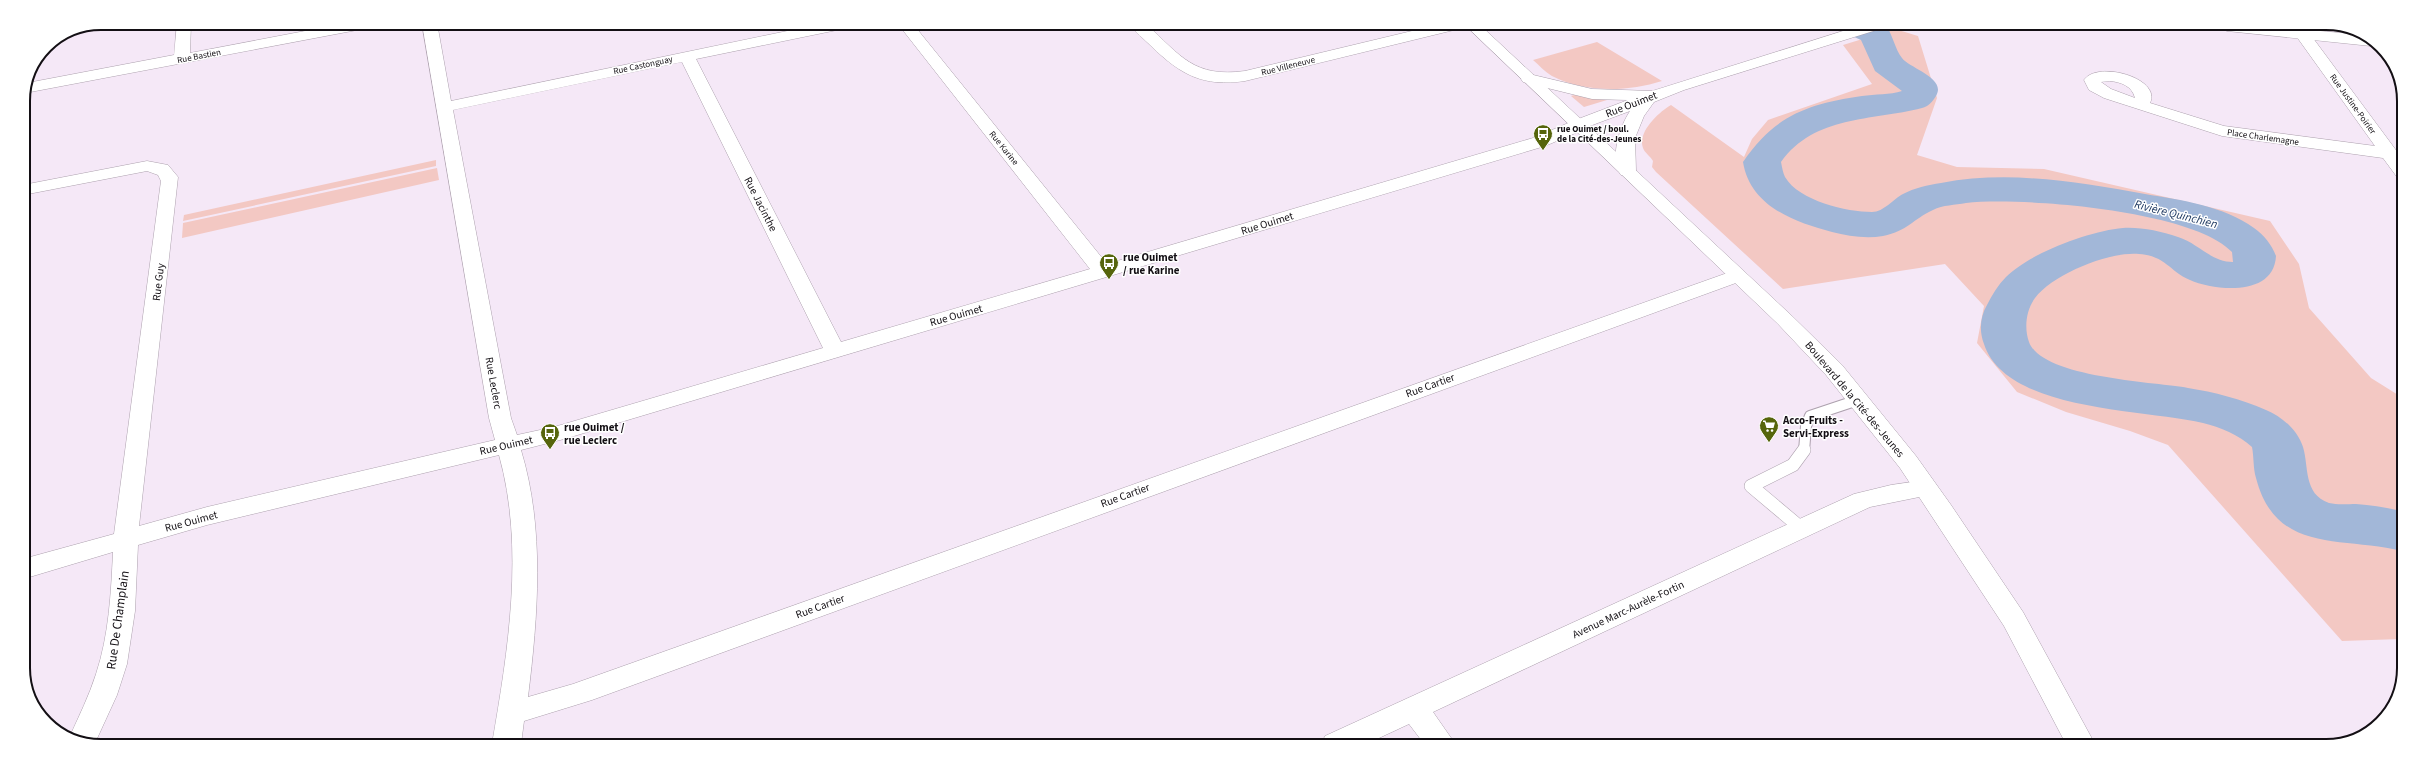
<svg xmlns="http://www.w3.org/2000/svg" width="2427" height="769" viewBox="0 0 2427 769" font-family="'Source Sans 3',sans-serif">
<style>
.green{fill:#f3c8c3}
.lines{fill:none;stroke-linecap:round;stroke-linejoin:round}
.river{fill:#a2b7d8;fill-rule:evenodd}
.service-far1-casing{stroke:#ada1ae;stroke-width:12}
.service-casing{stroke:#ada1ae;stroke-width:14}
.minor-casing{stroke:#ada1ae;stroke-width:1}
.tertiary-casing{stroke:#ada1ae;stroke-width:1}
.secondary-casing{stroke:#ada1ae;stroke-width:1}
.service-far1{stroke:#fff;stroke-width:10}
.service{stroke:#fff;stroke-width:13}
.minor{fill:#fff;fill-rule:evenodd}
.tertiary{fill:#fff;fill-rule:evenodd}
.secondary{fill:#fff;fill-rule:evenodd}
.labels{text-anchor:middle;stroke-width:3;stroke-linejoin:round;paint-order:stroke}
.far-street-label{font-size:9px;fill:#130f14;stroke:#fff}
.far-poi-label{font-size:9px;font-weight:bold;fill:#130f14;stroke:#fff;text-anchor:start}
.street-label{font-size:11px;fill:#130f14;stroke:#fff}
.poi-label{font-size:11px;font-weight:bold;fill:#130f14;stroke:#fff;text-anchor:start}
.water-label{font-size:12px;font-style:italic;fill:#18335d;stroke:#fff}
.near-street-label{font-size:13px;fill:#130f14;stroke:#fff}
.rim{fill:none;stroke:#130f14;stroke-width:2}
</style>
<rect width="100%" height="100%" fill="#f5e8f7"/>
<g class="green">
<path d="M1895,29L1918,36L1937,98L1917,155L1957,167L2044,169L2270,221L2299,264L2309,308L2371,378L2403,398L2401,639L2342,641L2168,445L2130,431L2066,412L2017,392L1977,343L1984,306L1945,264L1783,289L1656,172L1652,167L1653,161C1651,157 1644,152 1643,148C1637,132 1659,112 1671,105L1744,157L1752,139L1768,120L1872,84L1843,45Z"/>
<path d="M1597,42L1662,81C1627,92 1586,93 1552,76C1545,72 1539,65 1533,60Z"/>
<path d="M1574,95L1607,100L1584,107L1571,96Z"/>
<path d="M436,160V166L183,221L184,215Z"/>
<path d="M437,168L439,180L182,238L183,223Z"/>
</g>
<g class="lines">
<path class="river" d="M1839,25L1887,27C1893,36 1895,49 1902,58C1909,68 1947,78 1936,96C1932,102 1929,106 1922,108C1871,121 1815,115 1781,162C1782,167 1783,173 1785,177C1799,201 1847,212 1872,212C1884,212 1893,199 1903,194C1914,188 1928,185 1941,183C2008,170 2079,182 2145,194C2181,200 2224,206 2254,228C2264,235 2272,245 2276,256C2274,297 2215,291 2190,280C2169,271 2166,256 2139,254C2110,251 2053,274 2035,298C2026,310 2024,328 2029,342C2042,378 2155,382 2188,388C2214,392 2241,399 2266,410C2282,417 2297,429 2303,447C2309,466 2303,494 2329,503C2337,505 2348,504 2356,504C2372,505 2387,508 2402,511V551C2342,536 2276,555 2256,478C2253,468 2254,457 2252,447C2239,435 2220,427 2203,423C2145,409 2006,412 1984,344C1979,331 1980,317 1987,305C1992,295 1998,285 2006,277C2030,253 2089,231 2123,228C2141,227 2160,231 2178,237C2198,243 2211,262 2233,262L2232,252C2192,210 2022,197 1966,203C1955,205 1943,205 1933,210C1913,219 1908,231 1883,236C1866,239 1848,236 1832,232C1794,222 1750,206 1743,162C1775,115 1808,104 1862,96C1875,94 1890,95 1902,91L1875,71L1861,40L1843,32Z"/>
<g class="service-far1-casing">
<path id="service-far1" d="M1804,451L1806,426L1810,416L1858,400"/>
</g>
<g class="service-casing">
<path id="service" d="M1801,528L1751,486L1793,465L1804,450"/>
</g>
<g class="minor-casing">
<g id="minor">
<path d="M177,23H191L190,53L347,23H380L373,27L25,93L27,83L174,55Z"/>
<path d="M422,23H437L451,101L821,24H849L842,29L696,59L841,342L1090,269L898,24H913L1107,264L1533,138L1573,121H1585L1587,125L1585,129L1545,146L564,439L521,450C545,529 538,616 528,697L573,684L1730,272L1737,270L1744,272L1747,276L1744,280L592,700L524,721L521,744H492C508,651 525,548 499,455L207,525L138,545L135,611L127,664L117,695L95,743H81L70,736C79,716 89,696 96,674C109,635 111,593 113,552L23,579V559L114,534L161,181L158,175L147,171L23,195V185L147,161L168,165L178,177L139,526L207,507L495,440L489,418ZM682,62L823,348L554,427L517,435L511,418L453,110Z"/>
<path d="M1130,24H1146C1181,56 1194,78 1245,71L1437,25H1462L1454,30L1245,81C1203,87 1181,75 1151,46C1144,39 1135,32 1130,24Z"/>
<path d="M2302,28L2307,30L2404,161L2403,178L2397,177L2383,158L2222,136L2104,98L2089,90L2084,80C2097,60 2162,78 2150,103L2224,126L2375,146L2294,33ZM2110,81C2121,82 2132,86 2135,98L2111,89L2101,82Z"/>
<path d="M1926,480L1934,482L1938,488L1934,494L1870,507L1433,712L1456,745H1425L1409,724L1364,745H1321L1325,736L1854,494L1891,485Z"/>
</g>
</g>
<g class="tertiary-casing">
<g id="tertiary">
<path d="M1862,25H1885L1883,28L1684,90L1654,102L1644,116L1635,138L1636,171L1633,175H1621C1609,158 1620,126 1630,111L1579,130L1573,129L1571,125L1573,121L1628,100L1592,99L1523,82L1521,79L1523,76L1529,74L1592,89L1652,91Z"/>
<path d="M2220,26H2267L2362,35L2376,44L2371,46L2227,31L2222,29Z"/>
</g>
</g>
<g class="secondary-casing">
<path id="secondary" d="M1465,25H1480L1792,316L1842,365L1916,456L1951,505L2023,612L2096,746H2067L2004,626L1900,468L1826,375L1778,324Z"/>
</g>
<use href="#service-far1" class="service-far1"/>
<use href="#service" class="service"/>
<use href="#minor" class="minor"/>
<use href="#tertiary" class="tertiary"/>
<use href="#secondary" class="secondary"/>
</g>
<defs>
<g id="bus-pin" transform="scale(1)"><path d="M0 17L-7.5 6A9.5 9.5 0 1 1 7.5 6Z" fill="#56650c" stroke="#fff"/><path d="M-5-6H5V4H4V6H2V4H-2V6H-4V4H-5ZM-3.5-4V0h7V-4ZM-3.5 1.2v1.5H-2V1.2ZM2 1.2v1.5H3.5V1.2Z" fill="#fff"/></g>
<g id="supermarket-pin" transform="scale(1)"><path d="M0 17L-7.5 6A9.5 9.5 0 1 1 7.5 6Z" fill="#56650c" stroke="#fff"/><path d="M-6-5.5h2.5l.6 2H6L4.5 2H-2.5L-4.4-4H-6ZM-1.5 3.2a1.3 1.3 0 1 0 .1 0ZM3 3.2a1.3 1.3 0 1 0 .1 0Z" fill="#fff"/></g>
</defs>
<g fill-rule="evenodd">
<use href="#bus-pin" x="1543" y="134"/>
<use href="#bus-pin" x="1109" y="263"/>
<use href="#supermarket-pin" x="1769" y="426"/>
<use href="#bus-pin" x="550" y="433"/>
</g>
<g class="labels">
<g class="far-street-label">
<text transform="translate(199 56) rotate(-11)" y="3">Rue Bastien</text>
<text transform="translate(643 65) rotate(-12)" y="3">Rue Castonguay</text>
<text transform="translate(1288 66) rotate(-14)" y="3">Rue Villeneuve</text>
<text transform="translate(2353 104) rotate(54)" y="3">Rue Justine-Poirier</text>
<text transform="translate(2263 137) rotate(8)" y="3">Place Charlemagne</text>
<text transform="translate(1004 148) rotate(51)" y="3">Rue Karine</text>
</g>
<g class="far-poi-label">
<text x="1557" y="132">rue Ouimet / boul.<tspan x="1557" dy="10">de la Cité-des-Jeunes</tspan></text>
</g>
<g class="street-label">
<text transform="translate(1631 104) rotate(-21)" y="4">Rue Ouimet</text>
<text transform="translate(761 204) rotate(63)" y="4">Rue Jacinthe</text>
<text transform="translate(1267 223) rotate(-17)" y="4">Rue Ouimet</text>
<text transform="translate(158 282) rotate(-83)" y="4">Rue Guy</text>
<text transform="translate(956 315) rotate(-16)" y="4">Rue Ouimet</text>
<text transform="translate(494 383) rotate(80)" y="4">Rue Leclerc</text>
<text transform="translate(1430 385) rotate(-20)" y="4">Rue Cartier</text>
<text transform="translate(1855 399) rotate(50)" y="4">Boulevard de la Cité-des-Jeunes</text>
<text transform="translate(506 445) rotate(-13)" y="4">Rue Ouimet</text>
<text transform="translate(1125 495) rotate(-20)" y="4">Rue Cartier</text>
<text transform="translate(191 521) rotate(-15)" y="4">Rue Ouimet</text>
<text transform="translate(820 606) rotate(-20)" y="4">Rue Cartier</text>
<text transform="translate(1628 609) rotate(-25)" y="4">Avenue Marc-Aurèle-Fortin</text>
</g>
<g class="poi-label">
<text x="1123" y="261">rue Ouimet<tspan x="1123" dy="13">/ rue Karine</tspan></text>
<text x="1783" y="424">Acco-Fruits -<tspan x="1783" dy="13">Servi-Express</tspan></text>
<text x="564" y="431">rue Ouimet /<tspan x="564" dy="13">rue Leclerc</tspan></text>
</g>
<g class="water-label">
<text transform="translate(2176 214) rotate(14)" y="4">Rivière Quinchien</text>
</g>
<g class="near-street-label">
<text transform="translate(117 620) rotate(-82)" y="5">Rue De Champlain</text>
</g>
</g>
<path d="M0 0H2427V769H0ZM101 30H2326A71 71 0 0 1 2397 101V668A71 71 0 0 1 2326 739H101A71 71 0 0 1 30 668V101A71 71 0 0 1 101 30Z" fill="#fff" fill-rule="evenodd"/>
<path class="rim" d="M101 30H2326A71 71 0 0 1 2397 101V668A71 71 0 0 1 2326 739H101A71 71 0 0 1 30 668V101A71 71 0 0 1 101 30Z"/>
</svg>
